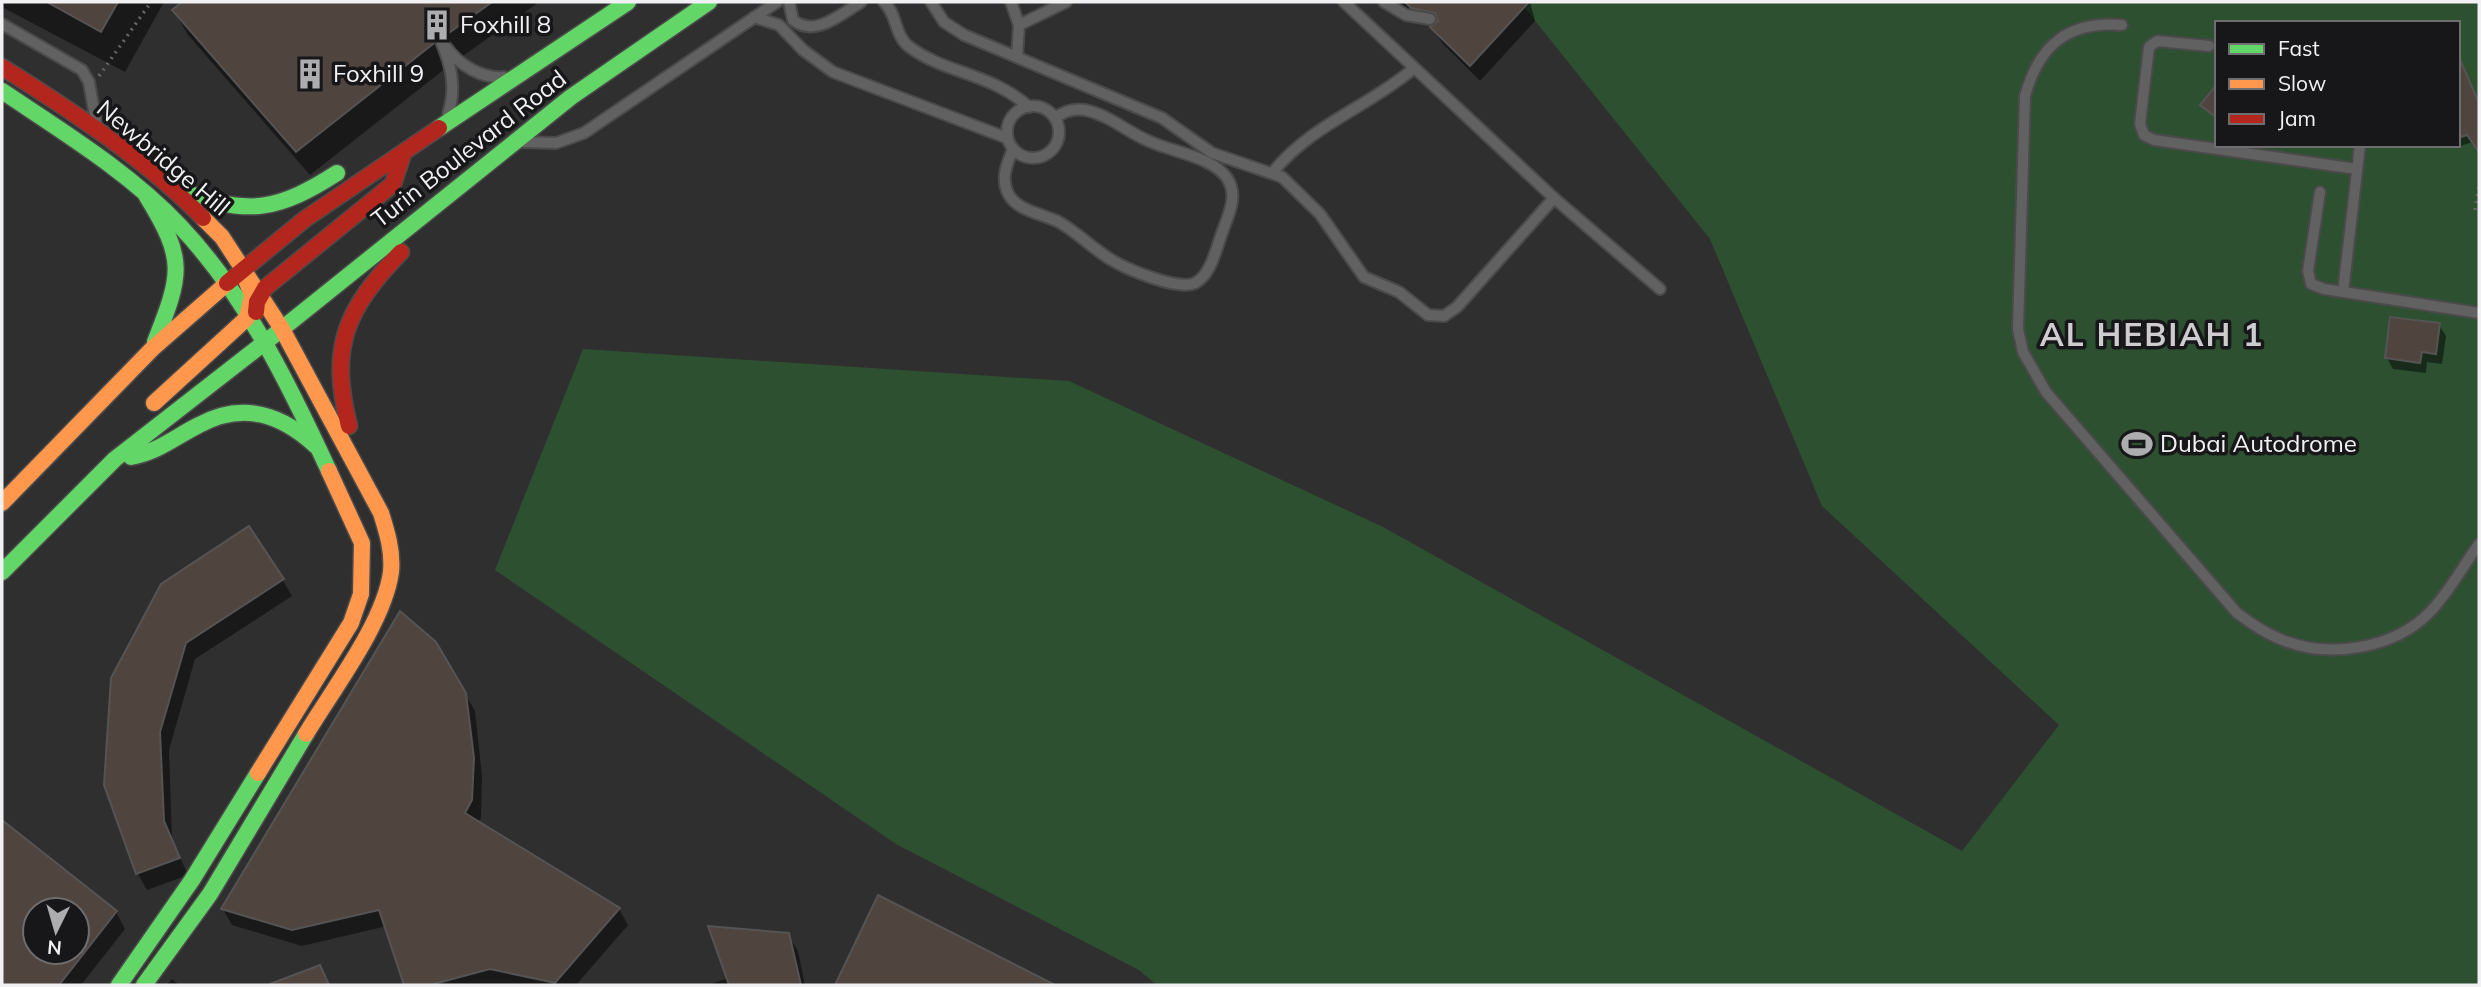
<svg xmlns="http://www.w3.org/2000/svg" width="2481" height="987" viewBox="0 0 2481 987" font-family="Mulish,sans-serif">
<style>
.green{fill:#2d5031;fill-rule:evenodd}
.shadow{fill:#0007;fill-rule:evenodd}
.building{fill:#50443e;stroke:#555454;stroke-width:2;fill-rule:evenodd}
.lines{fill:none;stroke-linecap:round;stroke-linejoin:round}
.lane-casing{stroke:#4b4a4b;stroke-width:14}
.fast-casing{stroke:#4b4a4b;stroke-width:19}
.slow-casing{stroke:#4b4a4b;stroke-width:19}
.jam-casing{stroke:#4b4a4b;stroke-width:19}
.path{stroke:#666566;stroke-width:3.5;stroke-dasharray:2 5;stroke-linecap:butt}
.lane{stroke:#626161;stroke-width:10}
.fast{stroke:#63d668;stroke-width:16}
.slow{stroke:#ff974d;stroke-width:16}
.jam{stroke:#b3261e;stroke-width:16}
.labels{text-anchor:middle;stroke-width:7;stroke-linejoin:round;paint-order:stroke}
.poi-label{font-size:24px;fill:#f1f0f2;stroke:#171618;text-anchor:start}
.street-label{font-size:24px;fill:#f1f0f2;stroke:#171618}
.district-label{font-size:32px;font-weight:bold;letter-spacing:2px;fill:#cfccd0;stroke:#171618}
</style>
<rect width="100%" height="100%" fill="#302f30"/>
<path class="green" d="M1520,2H2479V985H1157L1139,970L896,844L495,570L583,349L1069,381L1383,527L1962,851L2059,725L1822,506L1710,239ZM2217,23H2458V145H2217Z"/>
<g class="shadow">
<path d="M2,2H164L125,72L2,7Z"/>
<path d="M185,2H539L446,68L310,175L188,35L174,11Z"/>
<path d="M1399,2H1530L1535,21L1480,81L1442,43L1432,26L1422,24Z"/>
<path d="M2458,80L2471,85L2479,104V151L2473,142L2457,147L2456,145Z"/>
<path d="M2217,87V120L2202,105Z"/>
<path d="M2439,325L2446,336L2442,364L2427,362L2426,373L2393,369L2387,358Z"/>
<path d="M282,579L292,596L195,659L169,750L172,839L188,875L147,890L138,874L106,785L113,679Z"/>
<path d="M435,643L475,711L482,776L481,818L478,822L619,909L628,925L576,985H406L387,926L302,946L232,925L223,909Z"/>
<path d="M2,822L116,912L125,929L81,985H2ZM35,910H77V952H35Z"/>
<path d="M879,897L1051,985H837Z"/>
<path d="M788,935L798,951L805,985H707L729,978Z"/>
<path d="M172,979L179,985H167Z"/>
</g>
<g class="building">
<path d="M47,2H118L101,32Z"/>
<path d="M182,2H492L446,35L440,31L434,34L433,44L296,152L172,10Z"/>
<path d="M1405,2H1529L1470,66L1430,27L1438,21L1435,13L1411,8Z"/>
<path d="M2458,55L2479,103V152L2467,135L2458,138Z"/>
<path d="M2217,84V118L2200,105Z"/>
<path d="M2390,317L2440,323L2436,354L2422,352L2420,363L2385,358Z"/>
<path d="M249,526L284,579L186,643L160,732L164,821L180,858L136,874L104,785L111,678L161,584Z"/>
<path d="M400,611L436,642L466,693L474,758L472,800L465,813L620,908L555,983L490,969L430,985H404L379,910L292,930L221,909Z"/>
<path d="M2,820L117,911L59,985H2ZM35,910H77V952H35Z"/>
<path d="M878,895L1055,985H835Z"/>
<path d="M708,926L789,933L801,985H729Z"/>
<path d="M320,965L329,985H270V984Z"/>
</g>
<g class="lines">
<g class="lane-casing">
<g id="lane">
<path d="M789,2L793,20C815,38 841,14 861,2"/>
<path d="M884,2C898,15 894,37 911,48C947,74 991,73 1029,107"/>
<path d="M931,2L944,22L964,35L1162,118L1212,153L1282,177L1320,214L1364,277L1399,292L1428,315L1444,316L1457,307L1554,198"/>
<path d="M1011,2L1019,25L1017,57"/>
<path d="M1344,2L1554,198L1660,289"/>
<path d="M1384,2L1406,15L1430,19"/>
<path d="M754,17L779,25L803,50L833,72L1007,138"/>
<path d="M2,24L82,70L89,82L96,122"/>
<path d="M1019,25L1066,2"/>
<path d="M2122,25C2068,21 2039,45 2025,96L2018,329L2023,352L2046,392L2237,613C2253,625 2269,636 2288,642C2333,658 2394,648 2429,613C2448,594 2463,566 2479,544"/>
<path d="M440,39C451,64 457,88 448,114"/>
<path d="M2209,46L2157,41L2149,47L2140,124L2144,135L2154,140L2357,169"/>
<path d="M446,47C459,65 482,79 504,77"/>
<circle cx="1033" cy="132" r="26"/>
<path d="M523,142L556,143L584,133L777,2"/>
<path d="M1013,149C1007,164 1000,179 1009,195C1018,211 1043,214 1059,222C1078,233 1092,248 1110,259C1126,269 1178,291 1195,283C1211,275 1216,249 1222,233C1228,215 1239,196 1227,178C1213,157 1173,152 1151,142C1128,133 1110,115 1085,110C1073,108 1064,111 1055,118"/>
<path d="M1273,172C1311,125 1368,107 1413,69"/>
<path d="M2320,192L2308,271L2311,284L2324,289L2479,313"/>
<path d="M2343,292L2360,145"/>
</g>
</g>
<g class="fast-casing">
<g id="fast">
<path d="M2,91C63,132 129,172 180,226C246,296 289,384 329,471"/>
<path d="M439,128L628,2"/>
<path d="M185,192C248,217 281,209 337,173"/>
<path d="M146,195C186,260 182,273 155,342"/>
<path d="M268,340L571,97L709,2"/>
<path d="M131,457C158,452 175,437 199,425C243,401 281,414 316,446"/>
<path d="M2,572L115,459L264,343"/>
<path d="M119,985L192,880L258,773"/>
<path d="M144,985L210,894L306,734"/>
</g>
</g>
<g class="slow-casing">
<g id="slow">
<path d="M203,218L222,237L282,329L381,513C387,532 393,551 391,572C384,623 333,689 306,734"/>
<path d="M154,403L247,318L252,295L242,270"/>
<path d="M2,503L153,348L225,285"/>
<path d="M258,773L351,623L361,594L362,543L329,471"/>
</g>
</g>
<g class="jam-casing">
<g id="jam">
<path d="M2,67C69,109 148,161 203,218"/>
<path d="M227,283L305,219L439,128"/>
<path d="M256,312L257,302L265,288L393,184L403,154"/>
<path d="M349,426C329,347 345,310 401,252"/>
</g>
</g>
<g class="path">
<path d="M99,76L151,2"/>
<path d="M2475,210L2479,186"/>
</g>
<use href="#lane" class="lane"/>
<use href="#fast" class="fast"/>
<use href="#slow" class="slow"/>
<use href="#jam" class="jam"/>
</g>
<defs>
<g id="building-bare" transform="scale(2.415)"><path d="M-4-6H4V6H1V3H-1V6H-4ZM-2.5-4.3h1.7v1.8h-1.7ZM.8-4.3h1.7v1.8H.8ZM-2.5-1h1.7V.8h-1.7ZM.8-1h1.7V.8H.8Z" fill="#adacae" stroke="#171618" stroke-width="2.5" paint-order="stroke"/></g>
<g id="stadium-bare" transform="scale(2.415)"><path d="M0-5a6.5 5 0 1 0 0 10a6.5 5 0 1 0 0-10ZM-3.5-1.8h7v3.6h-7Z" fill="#adacae" stroke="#171618" stroke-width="2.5" paint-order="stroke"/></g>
</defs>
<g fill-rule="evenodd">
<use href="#building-bare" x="437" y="25"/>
<use href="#building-bare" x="310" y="74"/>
<use href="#stadium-bare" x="2137" y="444"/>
</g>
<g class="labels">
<g class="poi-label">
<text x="460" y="33">Foxhill 8</text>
<text x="333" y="82">Foxhill 9</text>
<text x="2160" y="452">Dubai Autodrome</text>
</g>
<g class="street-label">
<text transform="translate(469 149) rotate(-38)" y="8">Turin Boulevard Road</text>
<text transform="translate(163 158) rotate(40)" y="8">Newbridge Hill</text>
</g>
<g class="district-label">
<text x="2152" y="346">AL HEBIAH 1</text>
</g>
</g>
<rect width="2481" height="987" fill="none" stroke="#f1f0f2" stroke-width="7"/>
<rect x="2215" y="21" width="245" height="126" fill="#171618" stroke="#6e6d6f" stroke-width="2"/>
<rect x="2229" y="44" width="35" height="10" fill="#63d668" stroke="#6e6d6f" stroke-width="2"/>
<text x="2278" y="56" font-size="21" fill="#f1f0f2">Fast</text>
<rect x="2229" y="79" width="35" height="10" fill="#ff974d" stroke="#6e6d6f" stroke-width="2"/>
<text x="2278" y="91" font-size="21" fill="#f1f0f2">Slow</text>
<rect x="2229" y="114" width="35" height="10" fill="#b3261e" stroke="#6e6d6f" stroke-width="2"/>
<text x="2278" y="126" font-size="21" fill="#f1f0f2">Jam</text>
<g transform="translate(56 931) rotate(185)"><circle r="33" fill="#171618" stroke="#6e6d6f" stroke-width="2"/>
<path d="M0-5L12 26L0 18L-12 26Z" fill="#adacae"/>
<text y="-10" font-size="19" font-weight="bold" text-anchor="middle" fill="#f1f0f2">N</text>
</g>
</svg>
